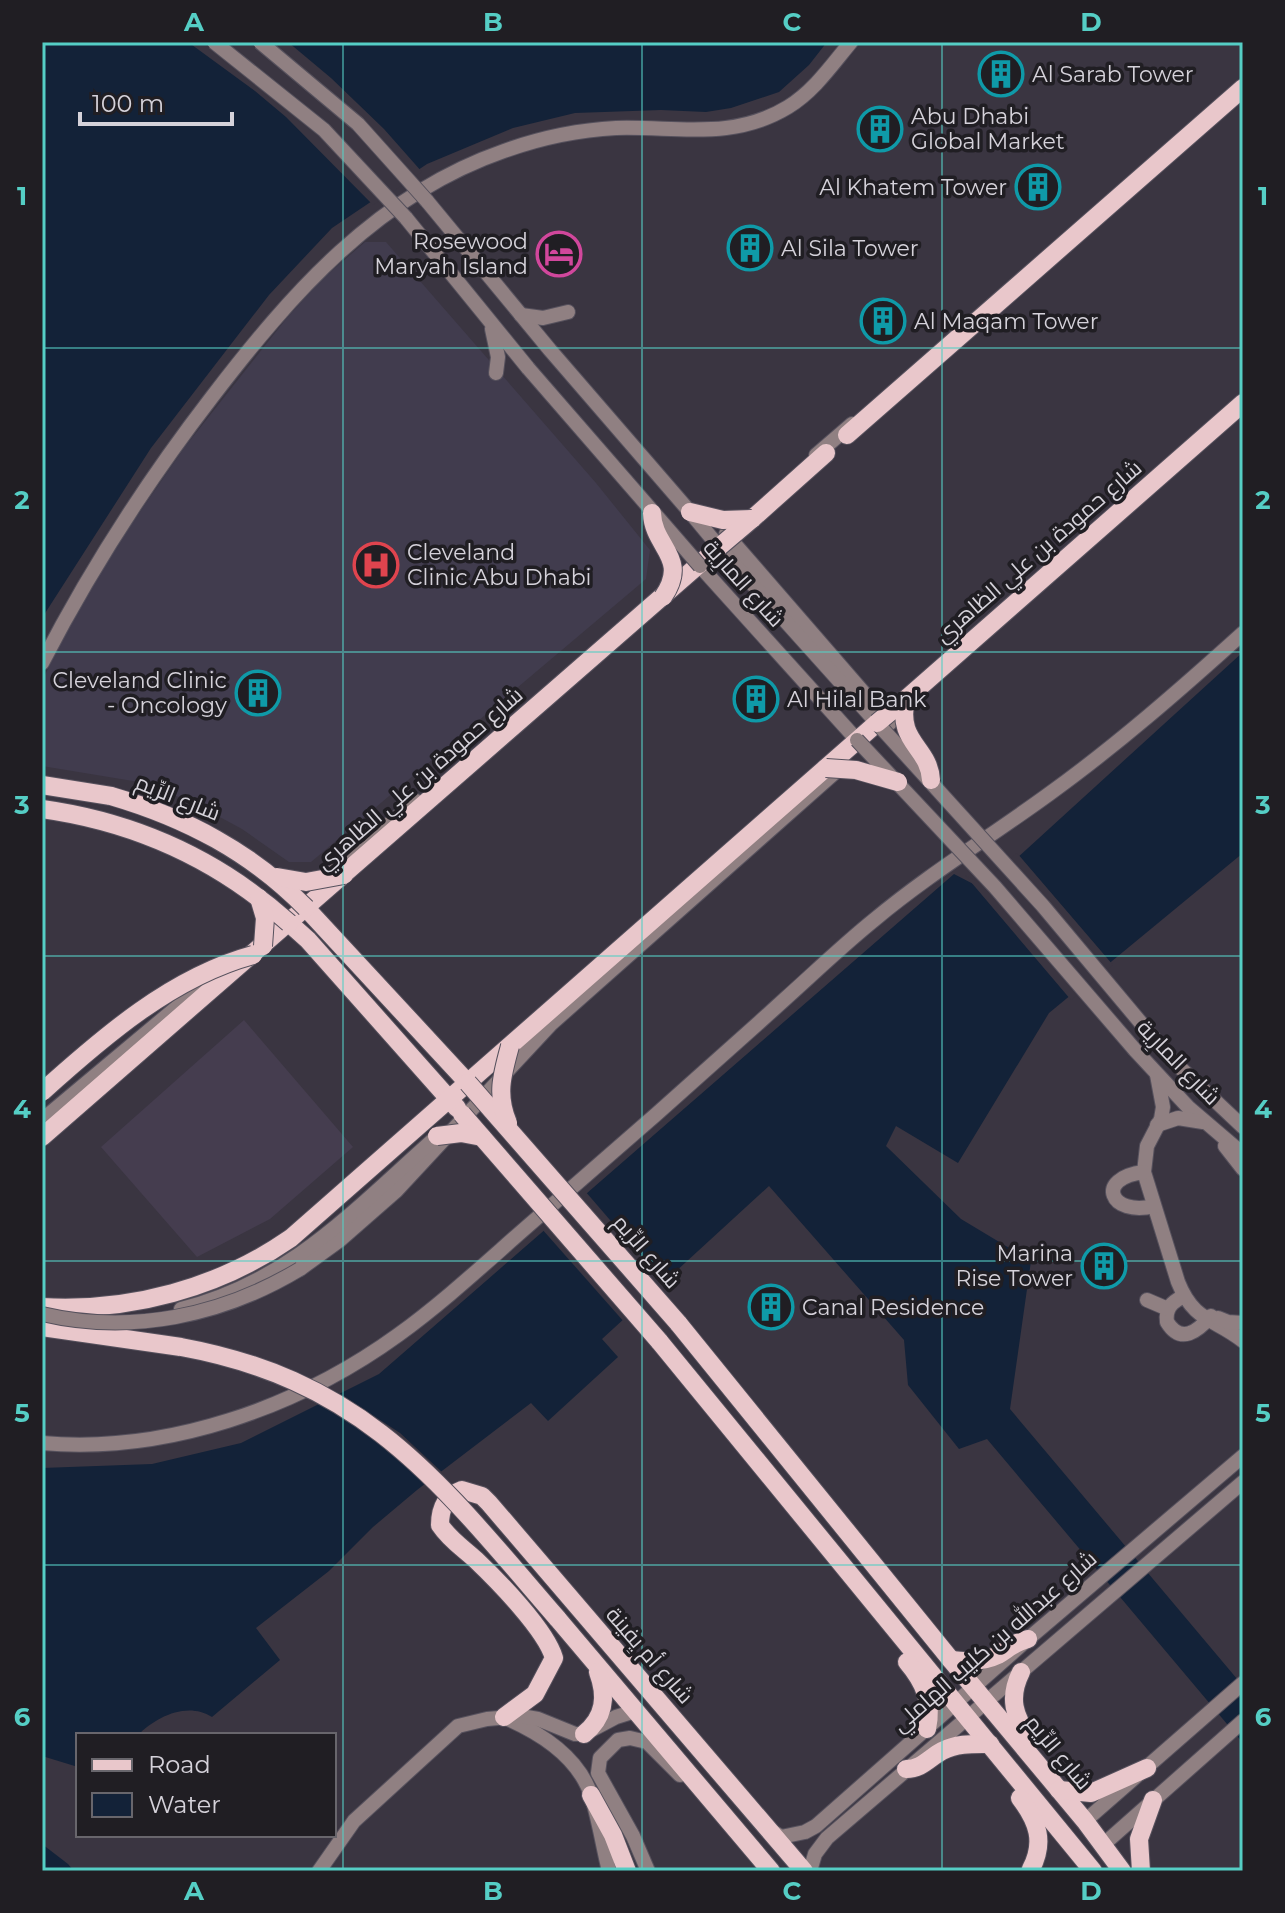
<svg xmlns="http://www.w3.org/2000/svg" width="1285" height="1913" viewBox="0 0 1285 1913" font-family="Montserrat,Cairo,sans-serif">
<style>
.built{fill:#453d4f}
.medical{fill:#413c4e}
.water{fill:#132238}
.pier{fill:#3a3541}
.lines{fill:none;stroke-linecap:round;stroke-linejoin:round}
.minor-casing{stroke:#56515d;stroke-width:16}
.major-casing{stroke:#56515d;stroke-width:20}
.minor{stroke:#908082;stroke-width:14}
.major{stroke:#e9c7cb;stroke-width:18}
.minor-bridge-casing{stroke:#56515d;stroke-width:16;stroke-linecap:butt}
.major-bridge-casing{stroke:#56515d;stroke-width:20;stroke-linecap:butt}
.minor-bridge{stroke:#908082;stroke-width:14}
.major-bridge{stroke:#e9c7cb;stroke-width:18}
.grid{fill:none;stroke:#55cec5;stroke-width:2;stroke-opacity:0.55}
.labels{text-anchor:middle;stroke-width:7;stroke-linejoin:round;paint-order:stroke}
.poi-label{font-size:22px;fill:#d5d2da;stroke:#201e23;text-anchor:start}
.street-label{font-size:22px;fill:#d5d2da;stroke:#201e23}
.neatline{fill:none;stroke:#55cec5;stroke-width:3}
.grid-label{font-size:26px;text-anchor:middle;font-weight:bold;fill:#55cec5}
</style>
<rect width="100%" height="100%" fill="#3a3541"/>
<path class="built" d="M244,1020L353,1147L270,1219L197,1257L101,1147Z"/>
<path class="medical" d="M365,242H386L596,483L650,550L646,579L311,862H289L242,829L192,802L139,782L42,766V681L88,587L184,448L286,319L321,280Z"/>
<g class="water">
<path d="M42,42H827L809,65L779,92L731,108L706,112L661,110L575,113L513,128L427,164L332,228L269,295L151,448L42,618Z"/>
<path d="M1243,652V853L1049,1013L958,1163L896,1126L886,1146L961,1219L1031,1261L1010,1409L1243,1686V1743L987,1439L959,1449L908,1385L904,1340L769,1186L602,1339L618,1357L548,1421L531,1403L417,1490L373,1527L329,1571L256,1628L280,1660L212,1717C187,1701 156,1717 138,1735H78V1767L42,1756V1468L152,1464L241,1443L379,1374L954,874L983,889Z"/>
<path d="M42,1844L68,1864L74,1871H42Z"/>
</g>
<g class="pier">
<path d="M188,42H288L331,78L384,129L422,172L373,205L286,117L255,91Z"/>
<path d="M1017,853L1113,965L1071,1000L965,875L982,884Z"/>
<path d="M585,1191L666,1285L625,1323L542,1229Z"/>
<path d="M336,1391L400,1433L444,1474L429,1486L356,1425L315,1401Z"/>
</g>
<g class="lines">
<g class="minor-casing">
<g id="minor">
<path d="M427,201L550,350L690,512"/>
<path d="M406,218L528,368"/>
<path d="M521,315L543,318L568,312"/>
<path d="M492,329L498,357L496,373"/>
<path d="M816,455L852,424"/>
<path d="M726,534L890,723"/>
<path d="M719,547L877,723"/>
<path d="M700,566L857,740"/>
<path d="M42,663C90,570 148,480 212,397C291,294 377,195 504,151C540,138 578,130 616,128C677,126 732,141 788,107C814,91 831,66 851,42"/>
<path d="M325,879L416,801"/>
<path d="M1151,1035L1173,1061L1243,1127"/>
<path d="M1135,1050L1188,1107L1243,1154"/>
<path d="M1157,1075L1163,1107L1161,1119L1147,1146L1144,1172L1178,1282C1194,1322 1214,1318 1243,1341"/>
<path d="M42,1120L207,982"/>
<path d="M1157,1125L1178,1118L1203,1122"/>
<path d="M1225,1146L1243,1169"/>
<path d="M1144,1172C1094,1178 1110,1217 1154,1206"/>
<path d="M300,1269L340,1240L396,1191L551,1024L841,767"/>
<path d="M1184,1296C1172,1302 1165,1308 1167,1322C1181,1345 1198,1331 1211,1316"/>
<path d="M1147,1300L1168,1309"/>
<path d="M181,1309C289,1282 353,1211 433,1140"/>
<path d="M1218,1318L1228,1322L1243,1323"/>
<path d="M42,1443C166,1454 297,1408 398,1335C452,1296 500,1249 551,1206C630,1138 708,1069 785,999C814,973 843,945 874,920C929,874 990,837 1049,794C1117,745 1181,689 1243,633"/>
<path d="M508,1719C542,1734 580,1758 592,1798C599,1821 603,1847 609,1871"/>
<path d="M1085,1821L1243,1683"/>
<path d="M770,1830L781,1837L805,1832L816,1826L1028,1639L1243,1456"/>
<path d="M1104,1844L1243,1721"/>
<path d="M319,1871L354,1821L458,1726L487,1719L521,1716L538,1719L575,1734H584L616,1717L635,1711"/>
<path d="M648,1871L633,1836L598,1773L600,1758L618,1740L630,1738L647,1742L680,1775"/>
<path d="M810,1871L815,1854L827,1838L1243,1482"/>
</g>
</g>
<g class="major-casing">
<g id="major">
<path d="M847,435L1243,88"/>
<path d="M752,519L826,453"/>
<path d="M906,699L1243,403"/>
<path d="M42,785L111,796"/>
<path d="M306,908L468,1083"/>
<path d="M289,923L308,940L457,1108"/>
<path d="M42,1137L719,547"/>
<path d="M42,1307C130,1312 219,1288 291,1238L877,723"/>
<path d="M678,1323L951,1660L1085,1821L1122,1871"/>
<path d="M42,1327L181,1347"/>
<path d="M659,1341L1093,1871"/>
<path d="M557,1618L771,1871"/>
<path d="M951,1660C966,1662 984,1662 998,1655C1008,1649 1015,1642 1028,1639"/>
<path d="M907,1662C924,1682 933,1702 927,1729"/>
<path d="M1021,1672C1008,1698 1014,1716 1030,1739"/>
<path d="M504,1717L535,1694L554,1658C546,1630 498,1581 476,1560C463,1548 450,1540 440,1525C440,1507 446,1496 462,1490L482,1496L489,1503L804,1871"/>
<path d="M584,1734C605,1717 607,1696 598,1672"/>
<path d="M906,1769C922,1769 929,1758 942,1751C957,1743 974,1744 990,1744"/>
<path d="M1059,1790L1091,1793L1147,1768"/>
<path d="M591,1795L613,1835L627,1871"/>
<path d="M1020,1798C1038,1822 1045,1842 1031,1869"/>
<path d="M1141,1871L1139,1839L1153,1800"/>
</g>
</g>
<use href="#minor" class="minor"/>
<use href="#major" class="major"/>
<g class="minor-bridge-casing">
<g id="minor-bridge">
<path d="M214,42L324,130L406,218"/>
<path d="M260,42L358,124L427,201"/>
<path d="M528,368L700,566"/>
<path d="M690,512L719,547"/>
<path d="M877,723L1043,906L1151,1035"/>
<path d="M857,740L995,887L1135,1050"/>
<path d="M42,1314C131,1335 222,1316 300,1269"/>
</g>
</g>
<g class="major-bridge-casing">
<g id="major-bridge">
<path d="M690,512L723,520L752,519"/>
<path d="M652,513C653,548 690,557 663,597"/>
<path d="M719,547L752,519"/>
<path d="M906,699C896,743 929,746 931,780"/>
<path d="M877,723L906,699"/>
<path d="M826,768L856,770L898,782"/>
<path d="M111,796C186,818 251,852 306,908"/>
<path d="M42,809C135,822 219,860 289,923"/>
<path d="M277,877L306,882L344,875"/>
<path d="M259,898L265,918L263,946"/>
<path d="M468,1083L678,1323"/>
<path d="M42,1092C103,1037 172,977 253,955"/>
<path d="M462,1114L659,1341"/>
<path d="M508,1123C496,1095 502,1075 510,1046"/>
<path d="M437,1136L461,1133L482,1137"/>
<path d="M181,1347C367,1381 441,1484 557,1618"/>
</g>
</g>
<use href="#minor-bridge" class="minor-bridge"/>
<use href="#major-bridge" class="major-bridge"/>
</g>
<path class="grid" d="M343,42V1871M642,42V1871M942,42V1871M42,348H1243M42,652H1243M42,956H1243M42,1261H1243M42,1565H1243"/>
<defs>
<g id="building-ring" transform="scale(2.3)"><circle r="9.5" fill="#201e23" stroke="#0f9aa8" stroke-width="1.5"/><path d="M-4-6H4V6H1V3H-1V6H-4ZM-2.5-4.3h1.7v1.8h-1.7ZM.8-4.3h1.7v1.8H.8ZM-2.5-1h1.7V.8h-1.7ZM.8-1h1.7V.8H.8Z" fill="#0f9aa8"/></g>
<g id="hotel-ring" transform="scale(2.3)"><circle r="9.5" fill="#201e23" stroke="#d1479c" stroke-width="1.5"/><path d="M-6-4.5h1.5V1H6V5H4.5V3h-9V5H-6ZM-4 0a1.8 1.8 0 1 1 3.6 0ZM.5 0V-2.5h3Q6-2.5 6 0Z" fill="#d1479c"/></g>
<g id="hospital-ring" transform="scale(2.3)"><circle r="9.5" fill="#201e23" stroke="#e0444e" stroke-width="1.5"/><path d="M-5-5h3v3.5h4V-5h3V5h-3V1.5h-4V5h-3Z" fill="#e0444e"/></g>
</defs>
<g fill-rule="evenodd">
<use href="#building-ring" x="1001" y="74"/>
<use href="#building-ring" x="880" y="129"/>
<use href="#building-ring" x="1038" y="187"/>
<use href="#building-ring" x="750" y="248"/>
<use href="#hotel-ring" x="559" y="254"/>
<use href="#building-ring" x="883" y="321"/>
<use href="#hospital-ring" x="376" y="565"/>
<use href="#building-ring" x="258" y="693"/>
<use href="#building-ring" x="756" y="699"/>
<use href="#building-ring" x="1104" y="1266"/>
<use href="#building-ring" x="771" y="1307"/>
</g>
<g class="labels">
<g class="poi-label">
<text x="1032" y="82">Al Sarab Tower</text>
<text x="911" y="124">Abu Dhabi<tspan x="911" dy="25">Global Market</tspan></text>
<text x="1007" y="195" text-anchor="end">Al Khatem Tower</text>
<text x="528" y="249" text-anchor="end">Rosewood<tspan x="528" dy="25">Maryah Island</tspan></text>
<text x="781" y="256">Al Sila Tower</text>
<text x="914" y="329">Al Maqam Tower</text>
<text x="407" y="560">Cleveland<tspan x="407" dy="25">Clinic Abu Dhabi</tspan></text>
<text x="227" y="688" text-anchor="end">Cleveland Clinic<tspan x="227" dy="25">- Oncology</tspan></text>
<text x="787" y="707">Al Hilal Bank</text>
<text x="1073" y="1261" text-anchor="end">Marina<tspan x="1073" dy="25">Rise Tower</tspan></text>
<text x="802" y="1315">Canal Residence</text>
</g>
<g class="street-label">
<text transform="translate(1038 551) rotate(-41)" y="8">شارع حمودة بن علي الظاهري</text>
<text transform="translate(744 583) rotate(48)" y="8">شارع المارِية</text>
<text transform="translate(419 778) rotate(-41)" y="8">شارع حمودة بن علي الظاهري</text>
<text transform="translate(178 797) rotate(22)" y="8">شارع الرِّيم</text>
<text transform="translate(1179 1062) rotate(46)" y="8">شارع المارِية</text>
<text transform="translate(647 1251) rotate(49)" y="8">شارع الرِّيم</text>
<text transform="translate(994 1641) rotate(-41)" y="8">شارع عبدالله بن كليب الهاملي</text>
<text transform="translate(650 1655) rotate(49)" y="8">شارع أم يِفينة</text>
<text transform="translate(1059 1752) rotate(50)" y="8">شارع الرِّيم</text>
</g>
</g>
<rect width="1285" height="1913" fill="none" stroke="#201e23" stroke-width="88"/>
<rect x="76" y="1733" width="260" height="104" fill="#201e23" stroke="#68666c" stroke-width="2"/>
<rect x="92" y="1759" width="40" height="12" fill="#e9c7cb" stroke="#68666c" stroke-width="2"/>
<text x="148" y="1773" font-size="24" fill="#d5d2da">Road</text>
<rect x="92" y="1793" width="40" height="24" fill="#132238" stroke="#68666c" stroke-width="2"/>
<text x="148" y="1813" font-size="24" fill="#d5d2da">Water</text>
<path d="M80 112v12h152v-12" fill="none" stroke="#d5d2da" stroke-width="4"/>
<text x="92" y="112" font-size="24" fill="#d5d2da" stroke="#201e23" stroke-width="6" paint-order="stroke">100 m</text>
<rect x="44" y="44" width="1197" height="1825" class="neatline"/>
<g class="grid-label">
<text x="194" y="31">A</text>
<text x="493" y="31">B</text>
<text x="792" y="31">C</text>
<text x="1091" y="31">D</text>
<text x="22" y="205">1</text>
<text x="1263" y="205">1</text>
<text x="22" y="509">2</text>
<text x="1263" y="509">2</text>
<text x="22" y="814">3</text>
<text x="1263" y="814">3</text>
<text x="22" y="1118">4</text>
<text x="1263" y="1118">4</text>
<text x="22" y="1422">5</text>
<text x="1263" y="1422">5</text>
<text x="22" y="1726">6</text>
<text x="1263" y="1726">6</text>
<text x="194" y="1900">A</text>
<text x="493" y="1900">B</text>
<text x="792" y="1900">C</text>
<text x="1091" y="1900">D</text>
</g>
</svg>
